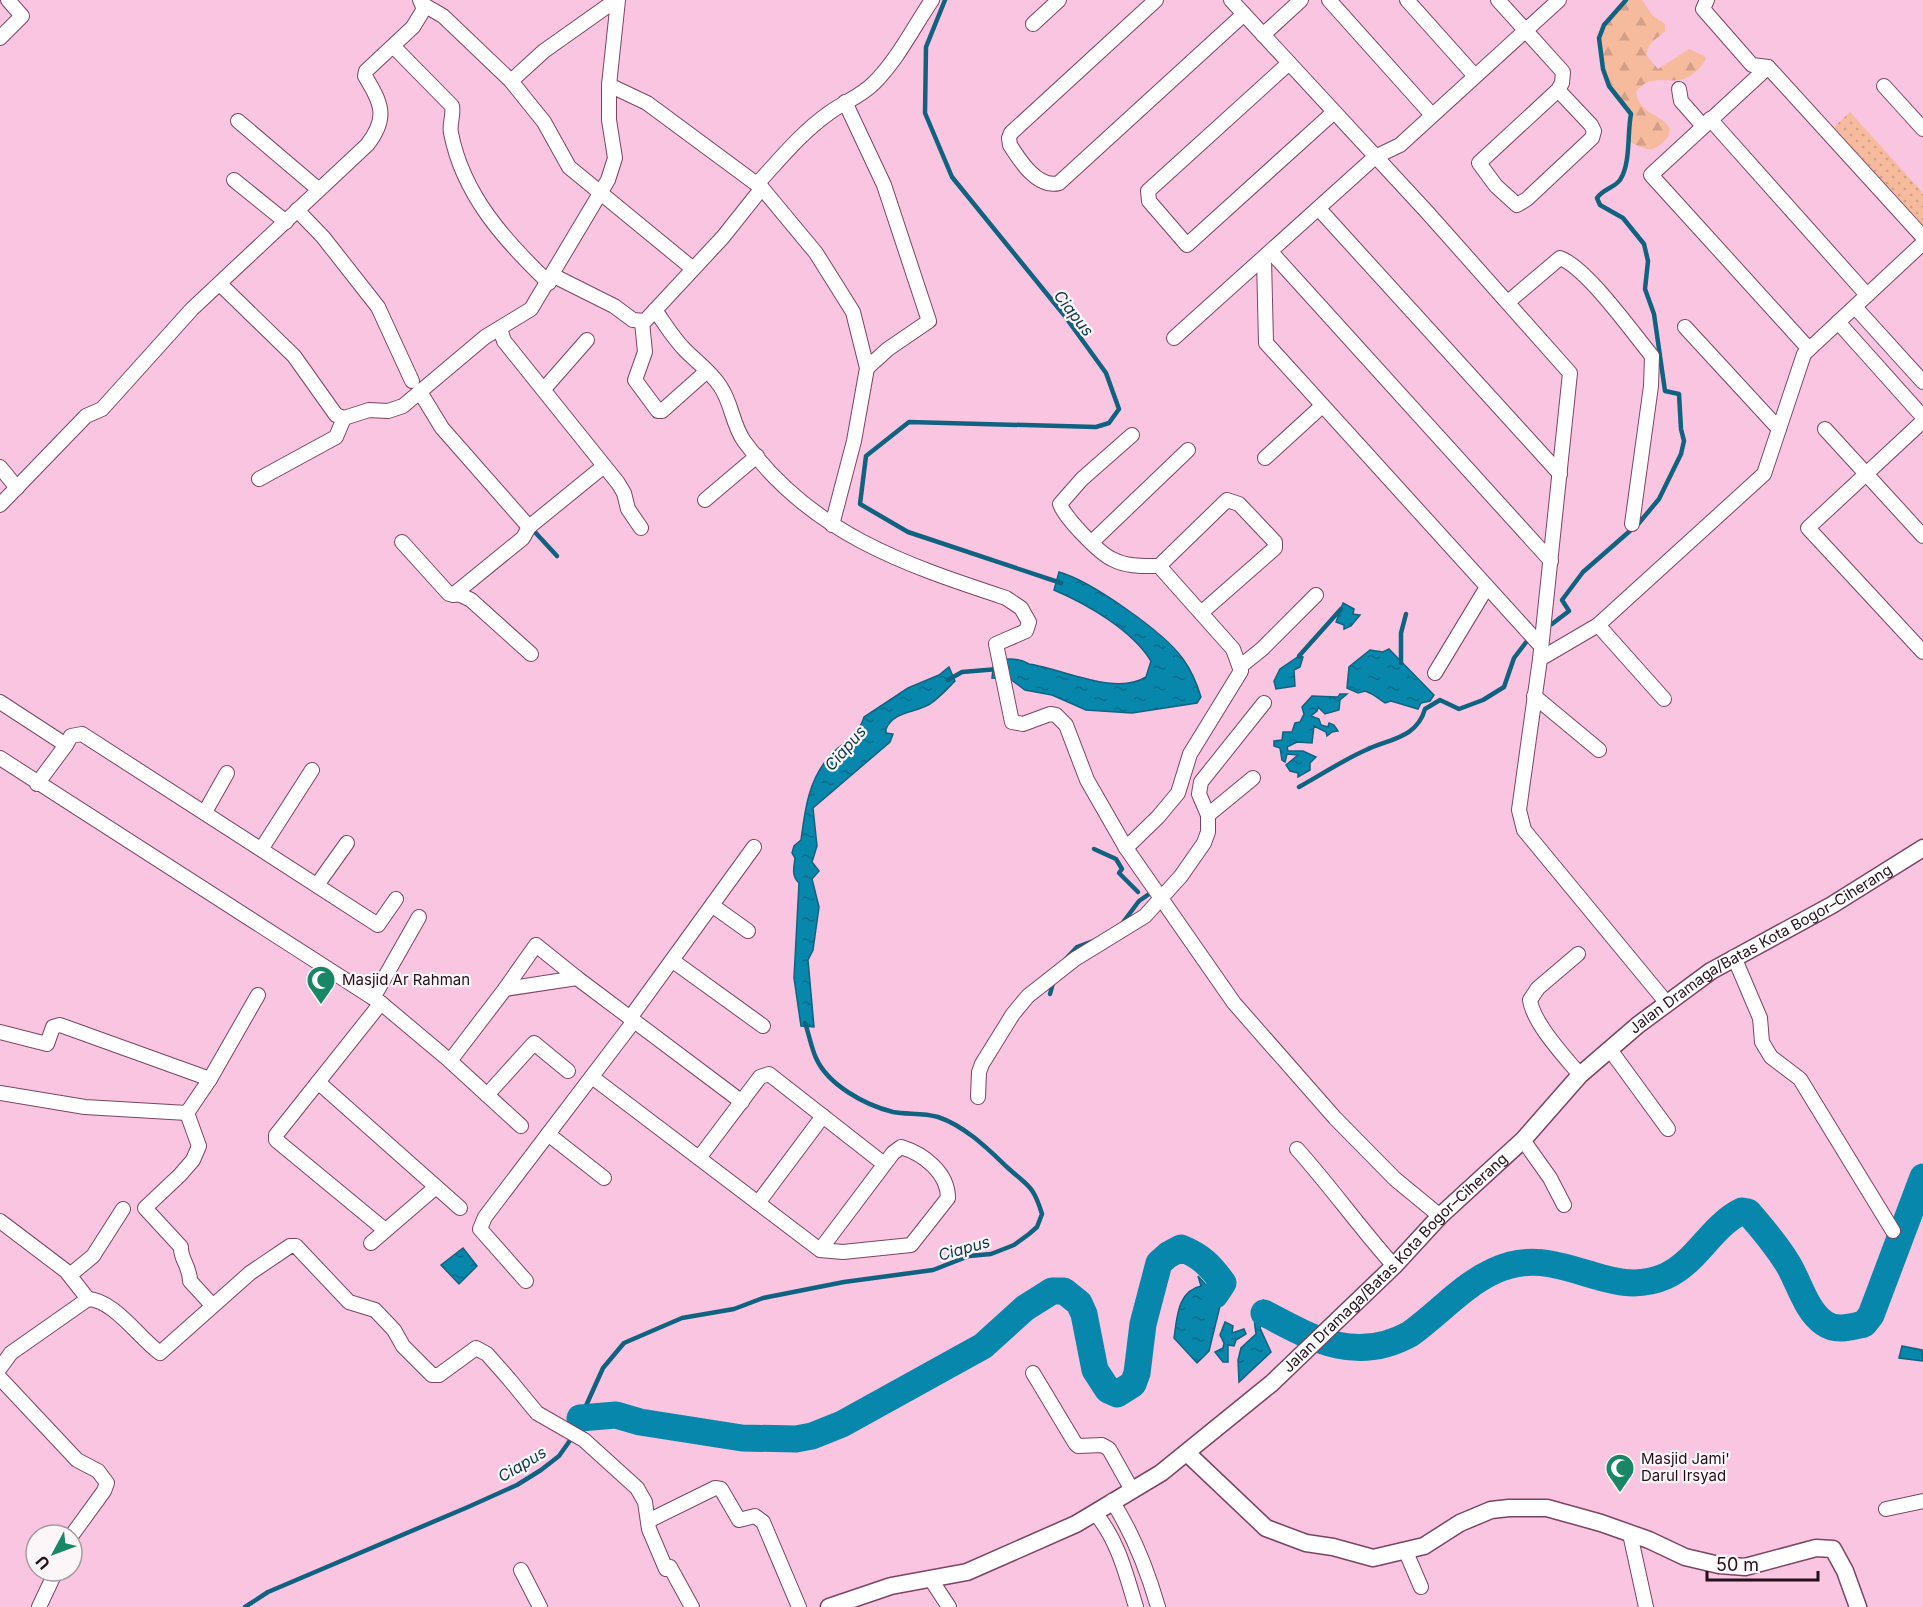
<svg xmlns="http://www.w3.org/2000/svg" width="1923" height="1607" viewBox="0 0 1923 1607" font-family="Inter,sans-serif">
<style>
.grass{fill:url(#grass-dots)}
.forest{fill:url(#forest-firs)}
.water{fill:url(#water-ripples);stroke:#106380;stroke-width:1.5}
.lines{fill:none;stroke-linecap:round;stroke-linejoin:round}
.stream{stroke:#106380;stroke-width:4.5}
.river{stroke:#0787ac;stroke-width:27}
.minor-casing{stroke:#7b4463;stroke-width:16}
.tertiary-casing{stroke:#7b4463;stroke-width:19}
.minor{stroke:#fff;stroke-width:14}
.tertiary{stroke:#fff;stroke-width:16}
.labels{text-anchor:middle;stroke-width:4.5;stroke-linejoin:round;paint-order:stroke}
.street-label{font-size:15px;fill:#250f1b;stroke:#fdf6f9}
.poi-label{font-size:15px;fill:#250f1b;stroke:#fdf6f9;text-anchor:start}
.water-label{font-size:16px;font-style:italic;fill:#093949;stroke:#fdf6f9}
</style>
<defs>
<pattern id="grass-dots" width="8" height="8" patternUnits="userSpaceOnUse" patternTransform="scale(1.5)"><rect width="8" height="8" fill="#f6ba9d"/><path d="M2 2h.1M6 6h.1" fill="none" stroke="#d39f87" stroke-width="1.8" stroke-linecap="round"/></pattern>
<pattern id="forest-firs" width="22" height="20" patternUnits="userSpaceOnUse" patternTransform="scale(1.5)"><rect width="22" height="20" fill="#f6ba9d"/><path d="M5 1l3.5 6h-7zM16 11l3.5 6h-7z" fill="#d39f87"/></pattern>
<pattern id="water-ripples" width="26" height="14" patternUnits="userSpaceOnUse" patternTransform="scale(1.5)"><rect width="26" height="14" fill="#0787ac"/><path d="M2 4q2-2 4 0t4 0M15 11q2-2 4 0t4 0" fill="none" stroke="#086d8b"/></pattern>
</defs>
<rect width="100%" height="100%" fill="#fac5e0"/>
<path class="grass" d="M1850,112L1923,193V226L1834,127Z"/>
<path class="forest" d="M1627,0H1642L1652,15L1665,24V31C1657,39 1646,43 1647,56L1658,69L1689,49L1706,57C1705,66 1688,80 1679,80C1663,82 1648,75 1636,92C1639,114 1660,113 1670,128L1668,137C1651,156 1647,149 1627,141L1631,113L1610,85L1604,69L1600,38L1605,25Z"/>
<g class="water">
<path d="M1059,572C1091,581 1164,632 1183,659C1191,670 1197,684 1201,697L1197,703L1132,713L1086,710L1052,695L1025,690L1010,679L992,678L994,660C1007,659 1018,657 1029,664C1063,669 1116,696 1146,677L1151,661C1132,630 1087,604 1054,590Z"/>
<path d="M1343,603L1354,609L1353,614L1360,615L1351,626L1344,629V625L1336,622Z"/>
<path d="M1389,649L1434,695L1430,701L1421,703L1418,709L1391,701L1385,703L1372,694L1365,691L1358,693L1347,688L1349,667L1370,650L1383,652Z"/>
<path d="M1299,656L1303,657L1300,667L1294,670L1295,686L1276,689L1274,681L1280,669Z"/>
<path d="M949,667L955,681C947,689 939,698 930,704C915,713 894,711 886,729V733L893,734L890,742L813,808L817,846L812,862L819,871L812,879L819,907L813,950L808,960L814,1027L801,1026L794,978L799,883C791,876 794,867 795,858L792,853L794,846L801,840C805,810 808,782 828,758C839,744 859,736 864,717L908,688L939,675Z"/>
<path d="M1340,694H1347L1340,700L1339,710L1325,714L1318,707L1317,711L1311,716L1319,719L1321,725L1328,727L1329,723L1334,725L1338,731L1332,732L1327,736L1326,732L1314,726L1312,743L1297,742L1287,747L1288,751H1303L1316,757L1310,763V770L1298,777V773L1290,771L1286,765L1298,755L1287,754L1285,762L1282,760L1280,748L1274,746V741L1282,740L1283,732H1292L1295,723L1300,722L1304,714L1302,707L1312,696L1338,697Z"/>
<path d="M463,1248L477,1266L459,1284L441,1265Z"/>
<path d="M1198,1276L1221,1302L1209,1351L1197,1363L1174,1338C1177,1319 1177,1291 1201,1286Z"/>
<path d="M1263,1300L1266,1308L1260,1328L1271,1352L1239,1382L1238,1360L1241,1348L1256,1334C1254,1322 1252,1308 1263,1300Z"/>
<path d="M1225,1322L1233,1326L1232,1333L1244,1329L1246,1334L1236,1340L1234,1346L1228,1345V1362H1223L1215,1352L1223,1348L1224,1343L1220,1335Z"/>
<path d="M1902,1346L1922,1350L1923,1361L1899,1358Z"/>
</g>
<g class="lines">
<g class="stream">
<path d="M945,0L926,47L925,113L952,177L1064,315L1106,373L1119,409L1109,423L1096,427L909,422L866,456L860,504L908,532L1061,583"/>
<path d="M534,531L557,556"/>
<path d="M1552,624L1569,611L1562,600L1583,572L1639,523L1659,499L1681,454L1684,441L1681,429L1679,394L1665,391L1654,314L1645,289L1648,261L1644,244L1623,218L1600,205L1597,198C1603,189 1614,188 1620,180C1631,163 1627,134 1631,114L1609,86L1603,69L1599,38L1604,25L1626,0"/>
<path d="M1299,656L1341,609"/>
<path d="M1401,663V633L1406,614"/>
<path d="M948,680L962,672L998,669"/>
<path d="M1299,787C1321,775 1343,760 1366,750C1389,739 1417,738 1425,709L1440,700L1459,709L1483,700L1504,687L1514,658L1527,641"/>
<path d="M1094,849L1116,859L1122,869L1119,873L1138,892"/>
<path d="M1121,925L1139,901L1152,892"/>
<path d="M1062,963L1077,947L1096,940"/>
<path d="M1050,994L1053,983"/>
<path d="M245,1607L268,1592L468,1507L517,1485L541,1470L559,1456L571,1439L603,1368L624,1343L682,1318L734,1309L763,1298L844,1282L933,1270L969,1256L991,1254L1014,1245L1029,1234L1037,1227L1042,1214C1033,1185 1029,1187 1008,1168C988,1149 965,1126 938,1117C922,1112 907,1115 893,1112C865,1105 828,1085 816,1058C811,1047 809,1034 805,1023"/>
</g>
<g class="river">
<path d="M1264,1313C1313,1339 1356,1364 1410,1334C1438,1314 1463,1285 1494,1271C1559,1240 1606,1303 1666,1276C1697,1262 1711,1226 1742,1211L1748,1212C1762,1228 1777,1246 1788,1264C1799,1282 1806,1311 1824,1323C1836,1332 1851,1327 1864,1324L1871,1315L1923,1177"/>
<path d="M580,1418L616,1415L640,1422L742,1438L796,1439L812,1436L842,1424L983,1346L1025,1308L1052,1291H1064L1079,1303L1084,1314L1095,1370L1108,1390L1117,1394L1133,1384L1137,1373L1143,1324L1159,1263L1168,1255L1181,1248C1201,1256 1210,1265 1223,1283L1215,1295"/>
</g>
<g class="minor-casing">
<g id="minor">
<path d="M1156,0L1011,133L1009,138L1010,145C1020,161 1038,189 1059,183L1244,14"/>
<path d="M1231,0L1427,212L1570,373L1540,659L1519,810L1524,830L1666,1002"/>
<path d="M1329,0L1432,115"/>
<path d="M1407,0L1474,75"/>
<path d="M1498,0L1563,72L1562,83L1558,90L1479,163L1496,186L1517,205L1527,199L1592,138L1594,131L1591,125L1558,90"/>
<path d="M1707,0L1703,9L1752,65L1768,67L1923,237"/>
<path d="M424,5L443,16L511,81L544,122L569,167L692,268"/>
<path d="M1033,24L1059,0"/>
<path d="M1263,35L1301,0"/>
<path d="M0,38L22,16L8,0"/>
<path d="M394,47L452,106C454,115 449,124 451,133C463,195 505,241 549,283"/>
<path d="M1289,63L1148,191L1149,201L1187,245L1334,112"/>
<path d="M1768,67L1651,175L1809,349"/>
<path d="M511,81L544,51L616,0"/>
<path d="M609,85L647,103L762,188L816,253L853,312L867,368L854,441L832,525"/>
<path d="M1884,86L1923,129"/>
<path d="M1679,89L1681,101L1703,126"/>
<path d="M845,102L884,185L929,321L888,349L867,368"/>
<path d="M1710,119L1867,295"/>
<path d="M238,121L318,189"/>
<path d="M234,180L286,222"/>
<path d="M757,184C780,159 801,133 829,113C844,102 860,97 874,83C898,59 913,28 932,0"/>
<path d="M1319,209L1560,474"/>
<path d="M297,210L323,237L378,307L412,381"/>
<path d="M1271,252L1551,561"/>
<path d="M1264,259L1266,343L1541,646"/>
<path d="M554,276L614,306L633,320L645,321L723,237L762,188"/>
<path d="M220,284L294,356L336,415L344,418L369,410L388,411L403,406L485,337L531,309L608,180L615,158L609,120V85L618,0"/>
<path d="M1508,302L1560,258C1587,268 1632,332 1652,356L1651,386L1632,524"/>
<path d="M1855,307L1923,382"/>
<path d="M655,310C665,324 673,338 685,350C697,362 711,372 720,386C732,403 732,424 744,441C811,533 903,564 1006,598L1021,608L1029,622L1026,631L996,644L1012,722L1023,724L1050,714L1056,715L1066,725L1087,780L1126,848L1234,1003L1335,1118L1395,1179L1440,1216"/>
<path d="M642,322L645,352L635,380L658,411H662L707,371"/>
<path d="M1838,322L1923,417"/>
<path d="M1685,327L1779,429"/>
<path d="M500,329L504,341L618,483L624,493L628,509L641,528"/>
<path d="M1174,338L1375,157L1400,145L1559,0"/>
<path d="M544,389L587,340"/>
<path d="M420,392L442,428L529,527"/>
<path d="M1923,421L1808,528L1923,652"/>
<path d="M1825,429L1923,536"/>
<path d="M1132,435L1082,479L1060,504C1065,518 1099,553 1112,559C1127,567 1143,566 1159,566L1227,500L1239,504L1275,542V548L1201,613"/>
<path d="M1265,458L1322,406"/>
<path d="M0,467L17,488"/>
<path d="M259,479L336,437L344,418"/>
<path d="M705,500L757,456"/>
<path d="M0,505L86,416L102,409L192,309L367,145C389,117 381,103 365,76L366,71L413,27L424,9L420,0"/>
<path d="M1093,541L1188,450"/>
<path d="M402,542L449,594L461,595L471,600L531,654"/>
<path d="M453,595L523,538L529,527L604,466"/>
<path d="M1598,625L1664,699"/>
<path d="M1540,659L1598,625L1764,474L1804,354L1923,243"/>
<path d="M1242,665L1262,649L1316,595"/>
<path d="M1435,673L1487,587"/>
<path d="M1534,696L1599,750"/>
<path d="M0,702L66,745L71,736L82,734L378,925L396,899"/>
<path d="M0,758L381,1003L450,1061L505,989L577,978L742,1102"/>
<path d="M37,784L66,745"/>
<path d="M205,812L227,773"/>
<path d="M1208,815L1253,778"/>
<path d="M262,848L312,770"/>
<path d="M1126,848L1158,817L1178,793L1190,754L1241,671L1233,649L1159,566"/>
<path d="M317,885L347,843"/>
<path d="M713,906L748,931"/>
<path d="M1578,954L1538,988L1530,1000C1533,1023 1565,1057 1580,1075"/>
<path d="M1734,957L1760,1018L1762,1042L1771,1057L1800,1079L1893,1231"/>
<path d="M673,961L763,1026"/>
<path d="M505,989L536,945L577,978"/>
<path d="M373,998L419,917"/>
<path d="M381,1003L276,1135V1140L385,1230"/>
<path d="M630,1018L754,847"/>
<path d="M0,1032L47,1044L53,1027L60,1025L210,1079"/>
<path d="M1611,1051L1668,1129"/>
<path d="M450,1061L521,1126"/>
<path d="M592,1077L820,1250L843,1252L911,1245L948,1198C948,1173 924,1154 901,1147L893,1153L820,1250"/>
<path d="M318,1082L460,1208"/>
<path d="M0,1093L85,1107L187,1113L210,1079L258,995"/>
<path d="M487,1095L534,1043L568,1071"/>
<path d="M978,1097L979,1072L982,1064L1013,1014L1028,996L1075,959L1145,916L1181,876L1204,843L1208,832V815L1199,794L1201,782L1264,703"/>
<path d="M187,1113L199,1146L193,1160L180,1175L145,1208L181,1247C180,1259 190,1266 190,1281L212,1305"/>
<path d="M548,1134L604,1178"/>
<path d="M1523,1140L1550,1178L1564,1205"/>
<path d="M1297,1149C1331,1187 1360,1228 1394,1266"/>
<path d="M699,1158L760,1077L769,1074L884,1164"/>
<path d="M758,1203L823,1116"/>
<path d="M0,1221L66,1271L88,1299L11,1353L0,1368"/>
<path d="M371,1243L436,1187"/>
<path d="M70,1275L93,1256L123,1209"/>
<path d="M526,1281L480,1229L485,1217L634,1021"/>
<path d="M88,1299C114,1300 139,1338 160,1353L250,1273L290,1246H296L349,1302L375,1310L394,1330L403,1346L432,1375H439L476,1348L487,1354L509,1379L537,1413L584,1440L637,1488L645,1502L649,1529L666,1569L670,1567L692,1607"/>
<path d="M1033,1373L1075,1443L1078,1446L1102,1445L1109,1449L1132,1490"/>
<path d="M0,1378L77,1460L98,1471L107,1483L104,1491L72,1535"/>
<path d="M1112,1501C1134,1535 1147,1569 1158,1607"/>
<path d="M1886,1509L1923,1501"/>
<path d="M1095,1513C1118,1540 1126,1574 1136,1607"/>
<path d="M648,1521L715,1488L721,1489L739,1520L755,1516L763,1522L799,1607"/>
<path d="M1630,1534L1646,1607"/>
<path d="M1406,1552L1421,1587"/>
<path d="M521,1570L540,1607"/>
<path d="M930,1578L949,1607"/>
<path d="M39,1607L56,1571"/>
</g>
</g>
<g class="tertiary-casing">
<g id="tertiary">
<path d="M1187,1453L1266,1528L1306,1543L1333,1547L1373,1558L1424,1546L1460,1523L1491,1510L1509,1508H1547L1601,1523L1649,1540L1685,1557L1719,1565L1745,1567L1816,1548L1833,1549L1845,1571L1858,1607"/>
<path id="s1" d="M829,1607L891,1586L967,1572L1076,1524L1161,1473L1272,1383L1394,1266L1440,1216L1523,1140L1580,1075L1638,1025L1711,971L1832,905L1923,848"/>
</g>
</g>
<use href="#minor" class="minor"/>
<use href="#tertiary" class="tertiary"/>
</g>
<defs>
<g id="mosque-pin" transform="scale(1.5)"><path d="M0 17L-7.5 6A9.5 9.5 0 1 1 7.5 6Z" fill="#198765" stroke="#fdf6f9"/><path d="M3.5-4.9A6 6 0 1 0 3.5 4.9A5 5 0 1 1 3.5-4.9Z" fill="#fff"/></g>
</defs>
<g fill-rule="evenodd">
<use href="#mosque-pin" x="321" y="980"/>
<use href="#mosque-pin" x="1620" y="1468"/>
</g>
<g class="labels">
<g class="street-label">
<text dy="5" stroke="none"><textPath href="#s1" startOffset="1161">Jalan Dramaga/Batas Kota Bogor–Ciherang</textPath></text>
<text dy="5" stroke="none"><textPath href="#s1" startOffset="676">Jalan Dramaga/Batas Kota Bogor–Ciherang</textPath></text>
</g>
<g class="poi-label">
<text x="342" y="985">Masjid Ar Rahman</text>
<text x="1641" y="1464">Masjid Jami'<tspan x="1641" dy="17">Darul Irsyad</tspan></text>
</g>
<g class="water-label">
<text transform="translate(1074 313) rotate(52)" y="6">Ciapus</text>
<text transform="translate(845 748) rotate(-49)" y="6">Ciapus</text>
<text transform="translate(964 1248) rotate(-16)" y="6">Ciapus</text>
<text transform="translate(522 1464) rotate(-31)" y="6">Ciapus</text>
</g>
</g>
<g transform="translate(54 1553) rotate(229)"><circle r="28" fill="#fdf6f9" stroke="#a79aa0" stroke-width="1.5"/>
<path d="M0-4.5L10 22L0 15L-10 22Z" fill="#198765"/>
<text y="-9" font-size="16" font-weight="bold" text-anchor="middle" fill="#250f1b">U</text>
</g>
<path d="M1707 1571v9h111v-9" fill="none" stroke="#250f1b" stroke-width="3"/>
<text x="1716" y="1571" font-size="18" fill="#250f1b" stroke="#fdf6f9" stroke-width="4.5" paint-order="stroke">50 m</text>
</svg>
